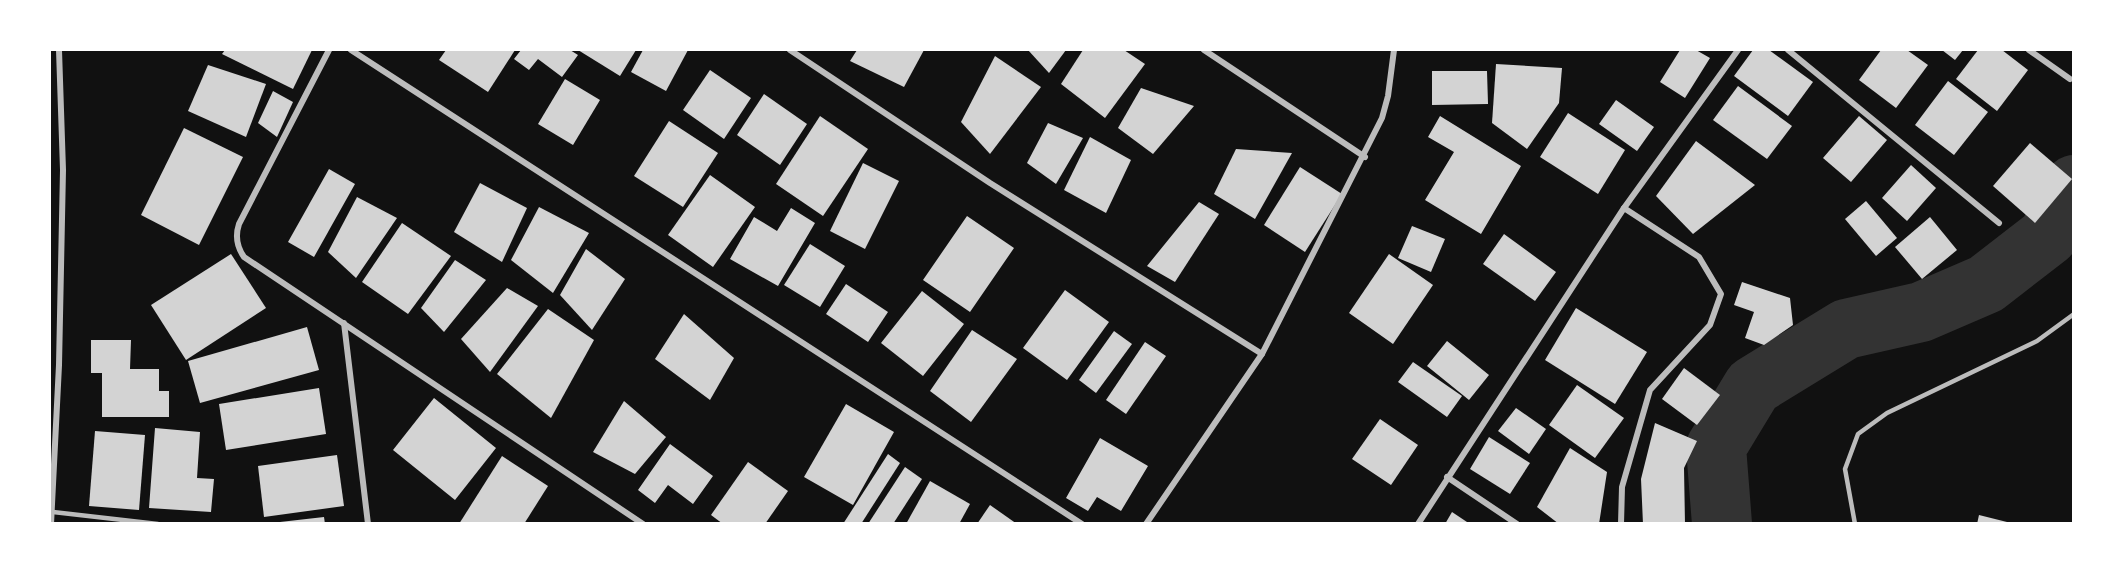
<svg xmlns="http://www.w3.org/2000/svg" width="2123" height="573" viewBox="0 0 2123 573" font-family="'Open Sans',sans-serif">
<style>
.lines{fill:none;stroke-linecap:round;stroke-linejoin:round}
.river{stroke:#333;stroke-width:60}
.building{fill:#d3d3d3}
.service{stroke:#bcbcbc;stroke-width:4.5}
.minor{stroke:#bcbcbc;stroke-width:6}
</style>
<rect width="100%" height="100%" fill="#111"/>
<g class="lines">
<path class="river" d="M1722,524L1716,447L1753,386L1846,329L1921,312L1986,284L2048,236L2074,185"/>
</g>
<g class="building">
<path d="M225,50H312L293,89L222,54Z"/>
<path d="M446,50H515L488,92L439,60Z"/>
<path d="M521,50H570L578,55L562,77L538,59L529,70L514,59Z"/>
<path d="M578,50H636L620,76Z"/>
<path d="M643,50H688L666,91L631,72Z"/>
<path d="M857,50H924L904,87L850,61Z"/>
<path d="M1028,50H1066L1049,73Z"/>
<path d="M1083,50H1124L1145,64L1105,118L1061,84Z"/>
<path d="M1680,50H1696L1710,58L1685,98L1660,82Z"/>
<path d="M1753,50H1769L1813,82L1788,116L1734,76Z"/>
<path d="M1881,50H1907L1928,65L1896,108L1859,80Z"/>
<path d="M1942,50H1963L1955,60Z"/>
<path d="M1978,50H2002L2028,70L1997,111L1956,79Z"/>
<path d="M995,56L1041,87L990,154L961,122Z"/>
<path d="M1496,64L1562,68L1559,103L1527,149L1492,123Z"/>
<path d="M208,65L266,84L246,137L188,111Z"/>
<path d="M710,70L751,98L724,139L683,110Z"/>
<path d="M1432,71H1487L1488,104L1432,105Z"/>
<path d="M565,79L600,100L573,145L538,124Z"/>
<path d="M1948,81L1988,112L1954,155L1915,125Z"/>
<path d="M1738,86L1792,126L1767,159L1713,120Z"/>
<path d="M1141,88L1194,106L1153,154L1118,128Z"/>
<path d="M273,91L293,102L277,137L258,123Z"/>
<path d="M764,94L807,124L780,165L737,135Z"/>
<path d="M1616,100L1654,127L1637,151L1599,124Z"/>
<path d="M1568,113L1625,150L1598,194L1540,157Z"/>
<path d="M820,116L868,149L823,216L776,184Z"/>
<path d="M1440,116L1521,166L1481,234L1425,200L1454,152L1428,137Z"/>
<path d="M1859,116L1887,140L1851,182L1823,158Z"/>
<path d="M669,121L718,153L683,207L634,176Z"/>
<path d="M1048,123L1083,138L1056,184L1027,163Z"/>
<path d="M184,128L243,157L199,245L141,215Z"/>
<path d="M1090,137L1131,160L1106,213L1064,190Z"/>
<path d="M1696,141L1755,185L1693,234L1656,196Z"/>
<path d="M2030,143L2072,179L2035,223L1993,186Z"/>
<path d="M1236,149L1292,153L1255,219L1214,194Z"/>
<path d="M863,163L899,181L865,249L830,231Z"/>
<path d="M1911,165L1936,188L1907,221L1882,198Z"/>
<path d="M1300,167L1342,194L1305,252L1264,225Z"/>
<path d="M329,169L355,184L314,257L288,242Z"/>
<path d="M710,175L755,207L713,267L668,235Z"/>
<path d="M480,183L527,208L502,262L454,232Z"/>
<path d="M357,197L397,218L356,278L328,252Z"/>
<path d="M1866,201L1897,238L1876,256L1845,219Z"/>
<path d="M1199,202L1219,214L1175,282L1147,266Z"/>
<path d="M539,207L589,233L553,293L511,260Z"/>
<path d="M791,208L815,223L778,286L730,259L754,217L777,231Z"/>
<path d="M967,216L1014,248L970,312L923,280Z"/>
<path d="M1930,217L1957,250L1922,279L1895,247Z"/>
<path d="M402,223L451,256L408,314L362,282Z"/>
<path d="M1412,226L1445,239L1431,272L1398,258Z"/>
<path d="M1504,234L1556,272L1535,301L1483,264Z"/>
<path d="M810,244L845,266L820,307L784,285Z"/>
<path d="M586,249L625,279L592,330L560,295Z"/>
<path d="M231,254L266,308L186,360L151,305Z"/>
<path d="M1389,254L1433,285L1393,344L1349,313Z"/>
<path d="M455,260L486,280L444,332L421,308Z"/>
<path d="M1742,282L1790,298L1793,325L1764,345L1745,338L1754,312L1734,305Z"/>
<path d="M846,284L888,312L868,342L826,314Z"/>
<path d="M507,288L538,306L490,372L461,339Z"/>
<path d="M1065,290L1109,322L1067,380L1023,348Z"/>
<path d="M922,291L964,324L923,376L881,343Z"/>
<path d="M1576,308L1647,352L1615,404L1545,360Z"/>
<path d="M548,309L594,340L551,418L497,374Z"/>
<path d="M684,314L734,358L710,400L655,359Z"/>
<path d="M307,327L319,370L200,403L188,361Z"/>
<path d="M972,330L1017,359L971,422L930,391Z"/>
<path d="M1114,331L1132,344L1096,393L1079,380Z"/>
<path d="M91,340H131L130,369H159V391H169V417H102V373H91Z"/>
<path d="M1447,341L1489,375L1469,400L1427,366Z"/>
<path d="M1145,342L1166,356L1126,414L1106,400Z"/>
<path d="M1413,362L1462,396L1447,417L1398,382Z"/>
<path d="M1684,368L1720,395L1697,425L1662,399Z"/>
<path d="M1577,385L1624,418L1595,458L1549,425Z"/>
<path d="M319,388L326,434L226,450L219,404Z"/>
<path d="M434,398L496,448L455,500L393,450Z"/>
<path d="M624,401L666,437L635,474L593,452Z"/>
<path d="M846,404L894,432L853,505L804,477Z"/>
<path d="M1516,408L1546,429L1529,454L1498,431Z"/>
<path d="M1380,419L1418,445L1391,485L1352,459Z"/>
<path d="M1655,423L1697,441L1684,468L1685,524H1643L1641,479Z"/>
<path d="M155,428L200,432L197,478L214,479L211,512L149,508Z"/>
<path d="M95,431L145,435L139,510L89,506Z"/>
<path d="M1489,437L1530,463L1510,494L1470,469Z"/>
<path d="M1100,438L1148,466L1121,511L1097,497L1088,511L1066,498Z"/>
<path d="M670,444L713,476L693,504L668,485L655,503L638,490Z"/>
<path d="M1570,448L1607,472L1599,524H1559L1537,507Z"/>
<path d="M888,454L900,463L861,524H843Z"/>
<path d="M337,455L344,506L264,517L258,466Z"/>
<path d="M502,456L548,486L524,524H459Z"/>
<path d="M748,462L788,491L765,524H723L711,515Z"/>
<path d="M905,467L922,479L893,524H868Z"/>
<path d="M930,481L970,504L959,524H906Z"/>
<path d="M990,505L1017,524H977Z"/>
<path d="M1452,512L1470,524H1445Z"/>
<path d="M1979,515L2011,523V524H1977Z"/>
<path d="M324,517L325,524H281L280,522Z"/>
</g>
<g class="lines">
<g class="service">
<path d="M53,512L158,524"/>
<path d="M1855,524L1845,469L1858,434L1887,413L2037,341L2074,314"/>
</g>
<g class="minor">
<path d="M329,50L239,224C235,236 237,247 244,257L643,524"/>
<path d="M351,50L1082,524"/>
<path d="M790,50L990,183L1262,354"/>
<path d="M1204,50L1365,157"/>
<path d="M1788,50L1999,223"/>
<path d="M2029,50L2070,79"/>
<path d="M344,323L368,524"/>
<path d="M1447,477L1517,524"/>
<path d="M51,524L59,365L63,170L59,50"/>
<path d="M1146,524L1262,354L1382,118L1388,96L1394,50"/>
<path d="M1418,524L1624,208L1738,50"/>
<path d="M1621,524L1622,487L1650,390L1710,325L1721,294L1699,257L1624,208"/>
</g>
</g>
<rect width="2123" height="573" fill="none" stroke="#ffffff" stroke-width="102"/>
</svg>
